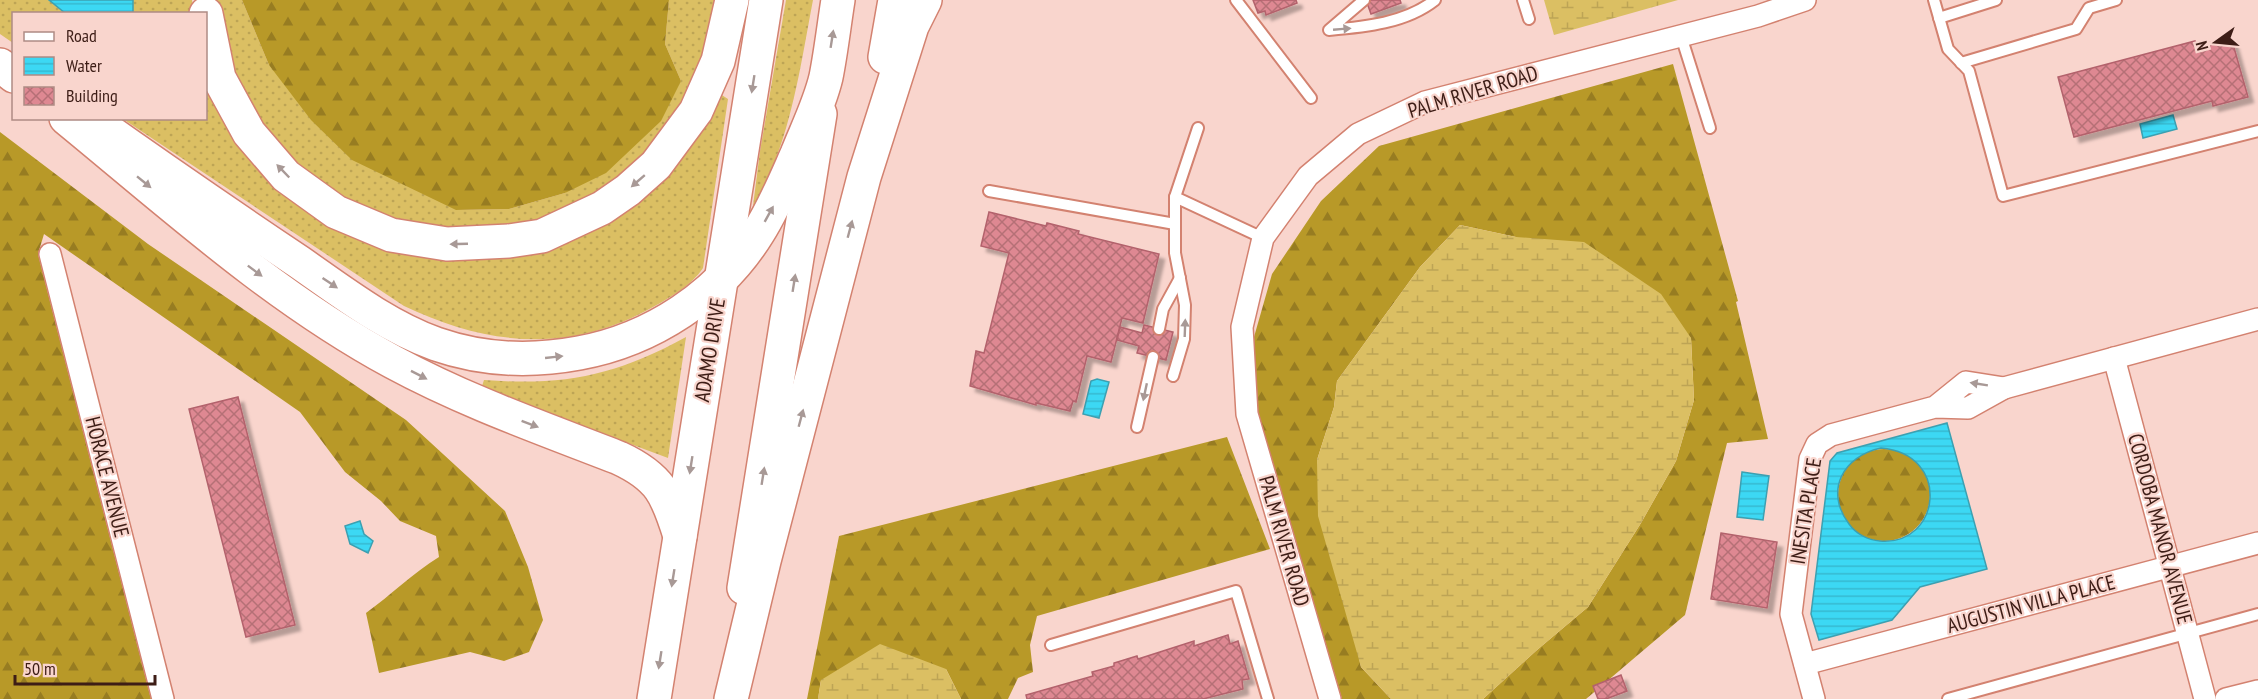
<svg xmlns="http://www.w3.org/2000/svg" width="2258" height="699" viewBox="0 0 2258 699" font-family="'PT Sans Narrow',sans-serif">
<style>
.grass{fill:url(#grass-dots)}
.forest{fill:url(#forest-firs)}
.wetland{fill:url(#wetland-marsh)}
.water{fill:url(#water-rules);stroke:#3ca0b1;stroke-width:1.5;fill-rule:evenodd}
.building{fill:url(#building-cross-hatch);stroke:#b3626c;stroke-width:1.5;filter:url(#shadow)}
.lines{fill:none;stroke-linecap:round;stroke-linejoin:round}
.lane-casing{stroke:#d38270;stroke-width:14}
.street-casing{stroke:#d38270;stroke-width:24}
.primary-casing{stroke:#d38270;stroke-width:36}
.highway-casing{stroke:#d38270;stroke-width:36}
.lane{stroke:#fff;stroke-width:10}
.street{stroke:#fff;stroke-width:21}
.primary{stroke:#fff;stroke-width:33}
.highway{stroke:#fff;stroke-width:33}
.oneway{fill:#a89996}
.labels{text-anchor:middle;stroke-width:4.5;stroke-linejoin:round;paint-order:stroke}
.street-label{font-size:21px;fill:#3d1d16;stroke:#f9d5cd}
</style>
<defs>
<pattern id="grass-dots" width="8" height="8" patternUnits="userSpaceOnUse" patternTransform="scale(1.5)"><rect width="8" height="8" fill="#dbbf63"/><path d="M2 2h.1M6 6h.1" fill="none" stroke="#bda455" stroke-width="1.8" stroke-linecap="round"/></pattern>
<pattern id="forest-firs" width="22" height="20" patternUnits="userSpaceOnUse" patternTransform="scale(1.5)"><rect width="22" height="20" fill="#b89928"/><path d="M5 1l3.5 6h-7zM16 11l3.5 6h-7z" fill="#977c21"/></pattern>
<pattern id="wetland-marsh" width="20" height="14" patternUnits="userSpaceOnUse" patternTransform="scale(1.5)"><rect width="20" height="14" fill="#dbbf63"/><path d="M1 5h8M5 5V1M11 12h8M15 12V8" fill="none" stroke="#bda455"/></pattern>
<pattern id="water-rules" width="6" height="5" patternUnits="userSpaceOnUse" patternTransform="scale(1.5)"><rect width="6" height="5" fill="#3cd8f4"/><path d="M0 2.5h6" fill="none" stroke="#36b9d0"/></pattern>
<pattern id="building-cross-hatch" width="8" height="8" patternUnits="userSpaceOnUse" patternTransform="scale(1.5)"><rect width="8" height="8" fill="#de8892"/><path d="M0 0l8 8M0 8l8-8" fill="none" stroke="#b56f76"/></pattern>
<filter id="shadow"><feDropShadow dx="5.5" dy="5.5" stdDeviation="1.5" flood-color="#0004"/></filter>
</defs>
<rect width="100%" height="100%" fill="#f9d5cd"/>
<g class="grass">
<path d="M0,0H49L65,13L14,14L13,43L0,34Z"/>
<path d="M133,0H192L194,13L133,14Z"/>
<path d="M210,0H242L269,65L457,210L509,209L565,193L681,81L665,44L669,0H724L694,100L625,181L544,223L468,237L370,217L287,164L229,80Z"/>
<path d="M786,0H813C802,58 794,115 772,169C767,181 761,197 753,206L760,151Z"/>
<path d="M206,72L339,225L548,241L714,90L728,99L703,268C692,285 671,297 653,307C570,354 488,346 404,306L123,119L206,118Z"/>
<path d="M686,337L668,458L483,389L482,386L484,380C564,386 615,376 686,337Z"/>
</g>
<g class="forest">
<path d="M242,0H669L665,44L681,81L661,121L606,173L565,193L509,209L456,210L352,160L311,120L269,65Z"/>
<path d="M1673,64L1738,301L1736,302L1768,439L1727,443L1685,615L1586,699H1483L1537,650L1588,607L1641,523L1676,461L1694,400L1691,338L1516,237L1460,225L1420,267L1337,381L1334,407L1317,460L1361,667L1391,699H1342L1257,412L1254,337L1272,274L1321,201L1379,146Z"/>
<path d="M0,132L148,244L406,420L505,511L528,567L543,620L529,652L504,661L470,652L379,673L366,613C391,595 413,573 439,557L436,536L400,521L381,501L345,472L300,412L44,234L38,254L151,699H0Z"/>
<path d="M1227,437L1270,549L1037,616L1030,645L1033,672L1018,678L1008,699H961L946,669L821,680L818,699H807L839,536Z"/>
<circle cx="1884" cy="495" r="46"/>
</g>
<g class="wetland">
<path d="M1544,0H1678L1554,35Z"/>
<path d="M1460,225L1516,237L1584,242L1661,294L1691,338L1694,400L1676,461L1641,523L1588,607L1537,650L1483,699H1391L1361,667L1318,516L1317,460L1334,407L1337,381L1420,267Z"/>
<path d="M880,644L946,669L961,699H818L821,680Z"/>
</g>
<g class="water">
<path d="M49,0H133V13H65Z"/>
<path d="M2173,115L2177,129L2143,138L2140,124Z"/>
<path d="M1097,379L1109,382L1099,418L1083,414L1091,381Z"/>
<path d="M1947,423L1987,569L1920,587L1892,620L1819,640L1811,614L1830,461L1837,453ZM1881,448C1952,454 1941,546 1880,541C1868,540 1856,534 1849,524C1824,491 1843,456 1881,448Z"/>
<path d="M1742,472L1769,476L1763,520L1737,517Z"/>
<path d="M360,521L364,534L373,541L368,553L350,544L345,526Z"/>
</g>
<g class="building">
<path d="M1253,0H1296L1297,3L1266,15L1265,11L1258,13Z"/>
<path d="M1366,0H1400L1401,3L1371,14Z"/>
<path d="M2231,37L2248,97L2213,106L2212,101L2074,137L2058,77L2195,41L2197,46Z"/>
<path d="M989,212L1046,226L1047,223L1079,231L1078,234L1159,254L1143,323L1122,318L1111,362L1087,356L1076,402L1073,401L1070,411L1036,403V405L970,386L976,351L984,353L1009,253L981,246Z"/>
<path d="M1144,325L1173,332L1166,360L1137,353L1139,346L1117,340L1120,327L1142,333Z"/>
<path d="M238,397L295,625L246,637L189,409Z"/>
<path d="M1721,533L1777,542L1767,608L1711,599Z"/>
<path d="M1228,635L1230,644L1238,641L1249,679L1242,680L1243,689L1203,699H1027L1026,695L1093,676L1092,672L1114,666V663L1137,656L1138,659L1194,641V646Z"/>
<path d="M1621,675L1627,691L1606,699H1598L1593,686Z"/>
</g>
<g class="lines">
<g class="lane-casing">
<g id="lane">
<path d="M1236,0L1311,98"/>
<path d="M1364,0L1329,30C1365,27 1406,23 1435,0"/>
<path d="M1523,0L1529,19"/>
<path d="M1934,0L1948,49L1969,71L2003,196L2258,131"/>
<path d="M1939,18L1996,0"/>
<path d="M1681,36L1710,128"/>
<path d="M1961,63L2076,29L2089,8L2116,0"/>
<path d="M989,191L1175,224"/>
<path d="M1175,197L1263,238"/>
<path d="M1159,329L1163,309L1180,278"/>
<path d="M1173,376L1184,339L1185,305L1175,253V197L1198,128"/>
<path d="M1137,427L1153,357"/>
<path d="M1051,645L1236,591L1268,699"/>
<path d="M1948,699L2258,614"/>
</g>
</g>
<g class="street-casing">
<g id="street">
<path d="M50,254L163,699"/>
<path d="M2114,358L2205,699"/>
<path d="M2004,388L2258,319"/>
<path d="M1805,664L2258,543"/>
<path d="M1330,699L1247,414L1242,327L1263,238L1308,176L1358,134L1425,102L1758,16L1805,0"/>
<path d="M1814,699L1791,614L1810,459L1817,444L1831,435L1935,407L1968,408L2004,388L1966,382L1935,407"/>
<path d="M2226,699L2258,691"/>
</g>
</g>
<g class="primary-casing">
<g id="primary">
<path d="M744,588L820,114"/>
<path d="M654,699L766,0"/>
</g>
</g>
<g class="highway-casing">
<g id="highway">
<path d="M206,14L219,78L249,133L286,176L336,212L391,235L447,244L509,241L542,236L602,208L628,190L656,165L696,111L718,61L732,0"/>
<path d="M885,57L895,0"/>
<path d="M0,65L14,76"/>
<path d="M66,118C171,204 273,297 393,362C465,401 542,428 619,458C660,477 667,494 680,536"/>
<path d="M90,118C159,167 229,215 299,262C342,292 386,326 436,344C482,360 531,362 579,353C651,340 719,296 758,233C774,208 785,181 797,154C807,129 820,103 826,77C831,52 834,25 838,0"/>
<path d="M731,699L764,561L864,177L912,26L925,0"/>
</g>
</g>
<use href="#lane" class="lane"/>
<use href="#street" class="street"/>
<use href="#primary" class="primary"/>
<use href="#highway" class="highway"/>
</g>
<defs><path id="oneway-solid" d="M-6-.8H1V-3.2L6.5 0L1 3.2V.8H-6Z" transform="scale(1.5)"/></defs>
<g class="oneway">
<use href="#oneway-solid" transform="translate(1342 29) rotate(-5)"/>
<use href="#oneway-solid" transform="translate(832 39) rotate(-81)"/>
<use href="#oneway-solid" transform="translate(753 84) rotate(99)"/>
<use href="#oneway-solid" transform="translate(283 171) rotate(-134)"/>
<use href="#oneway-solid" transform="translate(638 181) rotate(139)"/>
<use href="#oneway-solid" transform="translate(144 182) rotate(39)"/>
<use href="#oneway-solid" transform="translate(769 214) rotate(-61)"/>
<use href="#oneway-solid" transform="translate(850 229) rotate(-75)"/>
<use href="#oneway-solid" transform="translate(459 244) rotate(178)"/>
<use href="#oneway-solid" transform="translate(255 271) rotate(37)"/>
<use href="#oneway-solid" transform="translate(330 283) rotate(34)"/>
<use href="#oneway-solid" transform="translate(794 283) rotate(-81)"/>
<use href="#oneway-solid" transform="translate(1185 328) rotate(-88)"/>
<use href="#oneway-solid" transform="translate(554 357) rotate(-6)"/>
<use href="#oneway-solid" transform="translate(419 375) rotate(27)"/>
<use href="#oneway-solid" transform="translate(1979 384) rotate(-171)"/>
<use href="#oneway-solid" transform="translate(1145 392) rotate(102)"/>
<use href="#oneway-solid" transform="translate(801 418) rotate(-75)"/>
<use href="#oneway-solid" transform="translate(530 424) rotate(21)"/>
<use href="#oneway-solid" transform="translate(691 465) rotate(99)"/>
<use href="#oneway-solid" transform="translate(763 476) rotate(-81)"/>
<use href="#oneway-solid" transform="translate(673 578) rotate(99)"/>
<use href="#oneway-solid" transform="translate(660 660) rotate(99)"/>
</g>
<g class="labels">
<g class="street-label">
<text transform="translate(1473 92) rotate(-17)" y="7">PALM RIVER ROAD</text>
<text transform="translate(710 350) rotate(-81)" y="7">ADAMO DRIVE</text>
<text transform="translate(107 477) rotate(76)" y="7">HORACE AVENUE</text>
<text transform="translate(1806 511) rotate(-81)" y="7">INESITA PLACE</text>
<text transform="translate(2160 529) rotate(75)" y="7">CORDOBA MANOR AVENUE</text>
<text transform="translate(1284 541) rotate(74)" y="7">PALM RIVER ROAD</text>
<text transform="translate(2031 604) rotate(-15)" y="7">AUGUSTIN VILLA PLACE</text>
</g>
</g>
<rect x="12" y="12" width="195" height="108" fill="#f9d5cd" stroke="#ae8b84" stroke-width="1.5"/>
<rect x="24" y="32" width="30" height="9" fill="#ffffff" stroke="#ae8b84" stroke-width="1.5"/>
<text x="66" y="42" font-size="18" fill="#3d1d16">Road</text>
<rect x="24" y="57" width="30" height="18" fill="url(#water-rules)" stroke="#ae8b84" stroke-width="1.5"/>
<text x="66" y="72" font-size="18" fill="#3d1d16">Water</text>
<rect x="24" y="87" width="30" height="18" fill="url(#building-cross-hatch)" stroke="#ae8b84" stroke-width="1.5"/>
<text x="66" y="102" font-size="18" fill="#3d1d16">Building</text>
<g transform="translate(2216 42) rotate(255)" stroke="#f9d5cd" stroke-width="4.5" paint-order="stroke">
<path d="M0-4.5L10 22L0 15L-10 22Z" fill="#3d1d16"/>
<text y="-9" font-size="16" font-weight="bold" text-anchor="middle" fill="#3d1d16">N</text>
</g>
<path d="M15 675v9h140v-9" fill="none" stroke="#3d1d16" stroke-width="3"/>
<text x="24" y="675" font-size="18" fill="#3d1d16" stroke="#f9d5cd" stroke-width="4.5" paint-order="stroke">50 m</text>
</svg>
